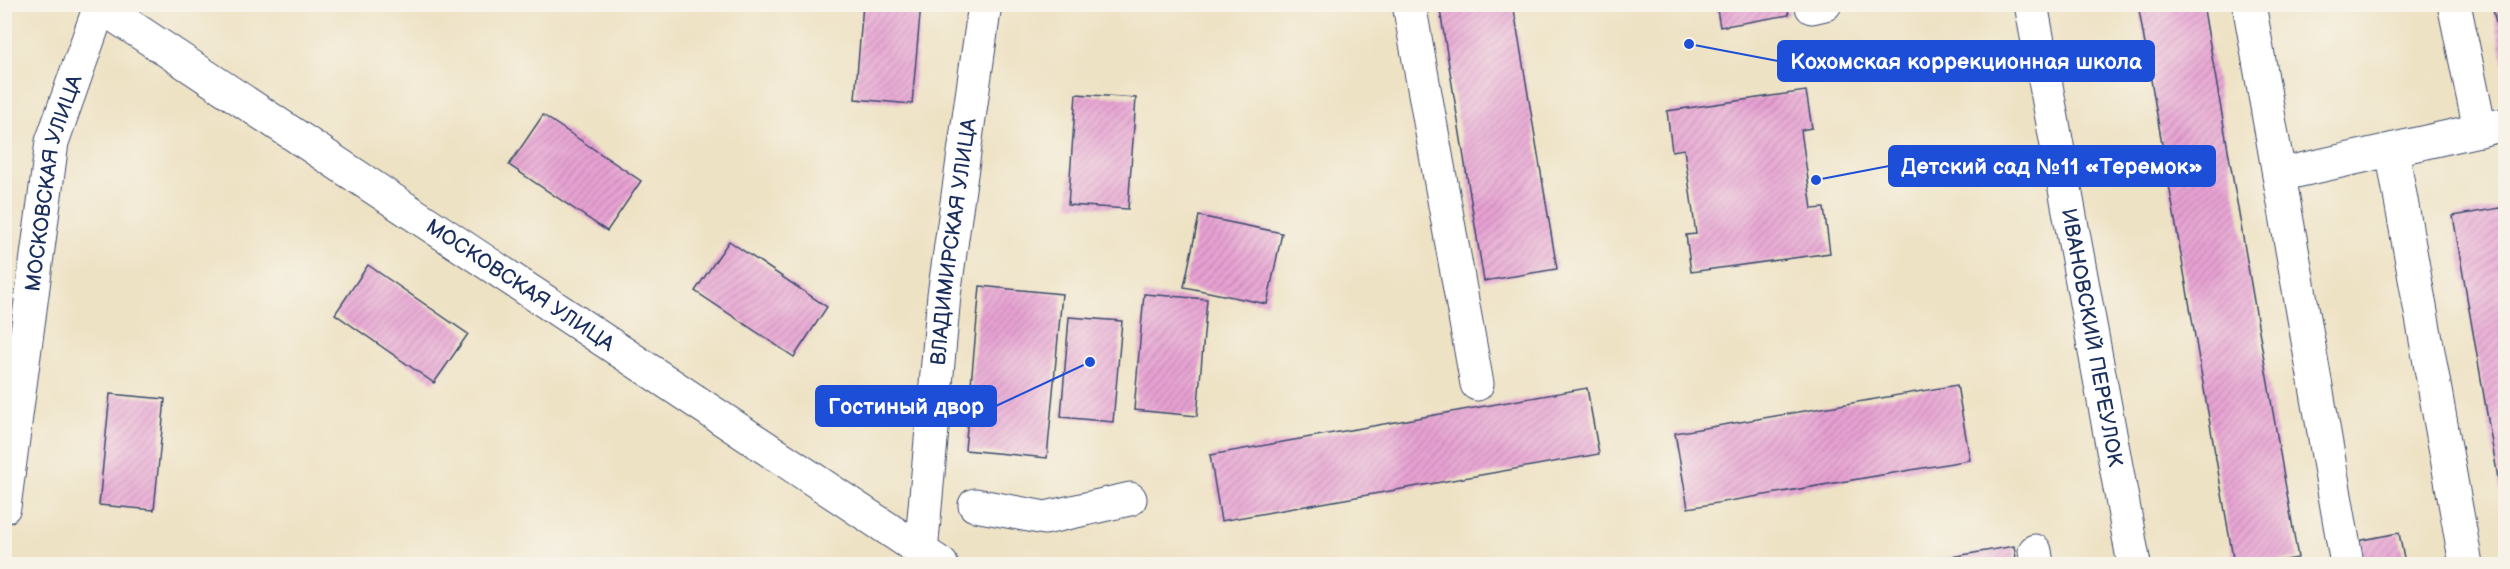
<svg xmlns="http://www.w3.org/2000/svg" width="2510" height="569" viewBox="0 0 2510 569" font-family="'Balsamiq Sans',sans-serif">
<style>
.building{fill:url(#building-hatch)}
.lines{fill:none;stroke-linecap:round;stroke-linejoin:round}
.minor-casing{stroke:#3b4a6d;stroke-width:35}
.minor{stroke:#fff;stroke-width:33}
.labels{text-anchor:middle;stroke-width:6;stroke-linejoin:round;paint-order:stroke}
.street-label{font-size:21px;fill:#1b2f5e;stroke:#f7f3e8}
.leader{fill:none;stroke:#1d4ed8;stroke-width:2}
.callout-dot{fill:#1d4ed8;stroke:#f7f3e8;stroke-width:2}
.callout{fill:#1d4ed8;stroke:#1d4ed8;stroke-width:2}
.callout-label{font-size:22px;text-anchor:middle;font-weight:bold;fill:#fff}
</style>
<defs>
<pattern id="building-hatch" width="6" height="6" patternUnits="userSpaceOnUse" patternTransform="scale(1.5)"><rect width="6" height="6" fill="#e8a2d3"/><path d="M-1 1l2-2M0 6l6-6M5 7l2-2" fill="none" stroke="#bb84ae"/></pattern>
</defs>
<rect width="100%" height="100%" fill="#f7f3e8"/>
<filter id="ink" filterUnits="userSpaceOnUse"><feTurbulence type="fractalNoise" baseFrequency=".0167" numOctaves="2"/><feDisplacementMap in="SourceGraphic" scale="12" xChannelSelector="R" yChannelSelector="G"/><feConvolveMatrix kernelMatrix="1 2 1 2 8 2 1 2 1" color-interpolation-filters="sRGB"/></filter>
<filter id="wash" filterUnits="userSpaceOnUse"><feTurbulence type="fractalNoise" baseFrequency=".008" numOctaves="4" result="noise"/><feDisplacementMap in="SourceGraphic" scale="24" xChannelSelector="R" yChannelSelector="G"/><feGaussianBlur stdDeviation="1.35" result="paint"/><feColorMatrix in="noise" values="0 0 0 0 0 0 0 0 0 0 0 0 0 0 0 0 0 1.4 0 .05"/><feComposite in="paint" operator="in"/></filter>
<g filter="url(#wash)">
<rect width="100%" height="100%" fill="#eee2c4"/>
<g id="blocks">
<g class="building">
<path d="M863,4H921L912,104L855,99Z"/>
<path d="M1439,4H1513L1557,269L1484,281Z"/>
<path d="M1716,4H1787L1789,15L1720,27Z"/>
<path d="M2138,4H2203L2298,558L2260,564H2234Z"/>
<path d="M2492,4H2506V64H2504Z"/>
<path d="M1806,91L1812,128L1801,130L1812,209L1824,208L1830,253L1691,272L1686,235L1696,234L1684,149L1672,151L1667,111Z"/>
<path d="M1076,94L1136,98L1128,209L1068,205Z"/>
<path d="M543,115L641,181L607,231L509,165Z"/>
<path d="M2506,207V513H2504L2453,216Z"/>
<path d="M1199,216L1282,233L1267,304L1184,287Z"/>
<path d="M729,241L827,307L794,357L695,291Z"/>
<path d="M368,265L468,334L434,383L335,314Z"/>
<path d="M980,286L1062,294L1047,458L965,450Z"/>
<path d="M1144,294L1207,299L1197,416L1134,410Z"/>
<path d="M1069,317L1122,321L1113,422L1061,417Z"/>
<path d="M1957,385L1970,460L1688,508L1675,433Z"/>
<path d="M1587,388L1599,454L1221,521L1210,455Z"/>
<path d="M110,394L165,399L154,510L99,505Z"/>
<path d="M2399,533L2405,564H2361L2357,541Z"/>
<path d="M2014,546L2017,564H1917V563Z"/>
</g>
</g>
</g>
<g filter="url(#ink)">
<use href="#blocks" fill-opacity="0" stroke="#3b4a6d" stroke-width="1.5"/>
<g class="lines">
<g class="minor-casing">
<g id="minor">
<path id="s1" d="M97,4L941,564"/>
<path d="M1409,4L1477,384"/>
<path d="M1811,4L1812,7L1825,4"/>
<path id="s2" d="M2031,4L2134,564"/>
<path d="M2249,4L2279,175"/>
<path d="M2454,4L2480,130"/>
<path d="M2392,150L2466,564"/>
<path d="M975,505L1045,518L1130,499"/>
<path id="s3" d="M4,507L52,142L100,6"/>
<path d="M2035,551L2037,564"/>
<path id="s4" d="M921,552L944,295L985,4"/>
<path d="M2347,564L2279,175L2506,124"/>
</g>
</g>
<use href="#minor" class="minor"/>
</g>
</g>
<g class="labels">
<g class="street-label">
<text dy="7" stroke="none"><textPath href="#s3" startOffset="328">МОСКОВСКАЯ УЛИЦА</textPath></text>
<text dy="7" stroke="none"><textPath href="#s4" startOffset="312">ВЛАДИМИРСКАЯ УЛИЦА</textPath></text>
<text dy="7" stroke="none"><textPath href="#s1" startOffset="508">МОСКОВСКАЯ УЛИЦА</textPath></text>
<text dy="7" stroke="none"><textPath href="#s2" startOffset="339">ИВАНОВСКИЙ ПЕРЕУЛОК</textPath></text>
</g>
</g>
<path class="leader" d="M1689 44L1778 61M1816 180L1889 166M1090 362L996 406"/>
<g class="callout-dot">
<circle cx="1689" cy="44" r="6"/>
<circle cx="1816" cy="180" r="6"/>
<circle cx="1090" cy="362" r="6"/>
</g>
<g class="callout">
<rect x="1778" y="41" width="376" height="40" rx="6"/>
<rect x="1889" y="146" width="326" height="40" rx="6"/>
<rect x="816" y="386" width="180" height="40" rx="6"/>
</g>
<g class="callout-label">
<text x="1966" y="69">Кохомская коррекционная школа</text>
<text x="2052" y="174">Детский сад №11 «Теремок»</text>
<text x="906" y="414">Гостиный двор</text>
</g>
<rect width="2510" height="569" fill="none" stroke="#f7f3e8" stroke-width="24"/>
</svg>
